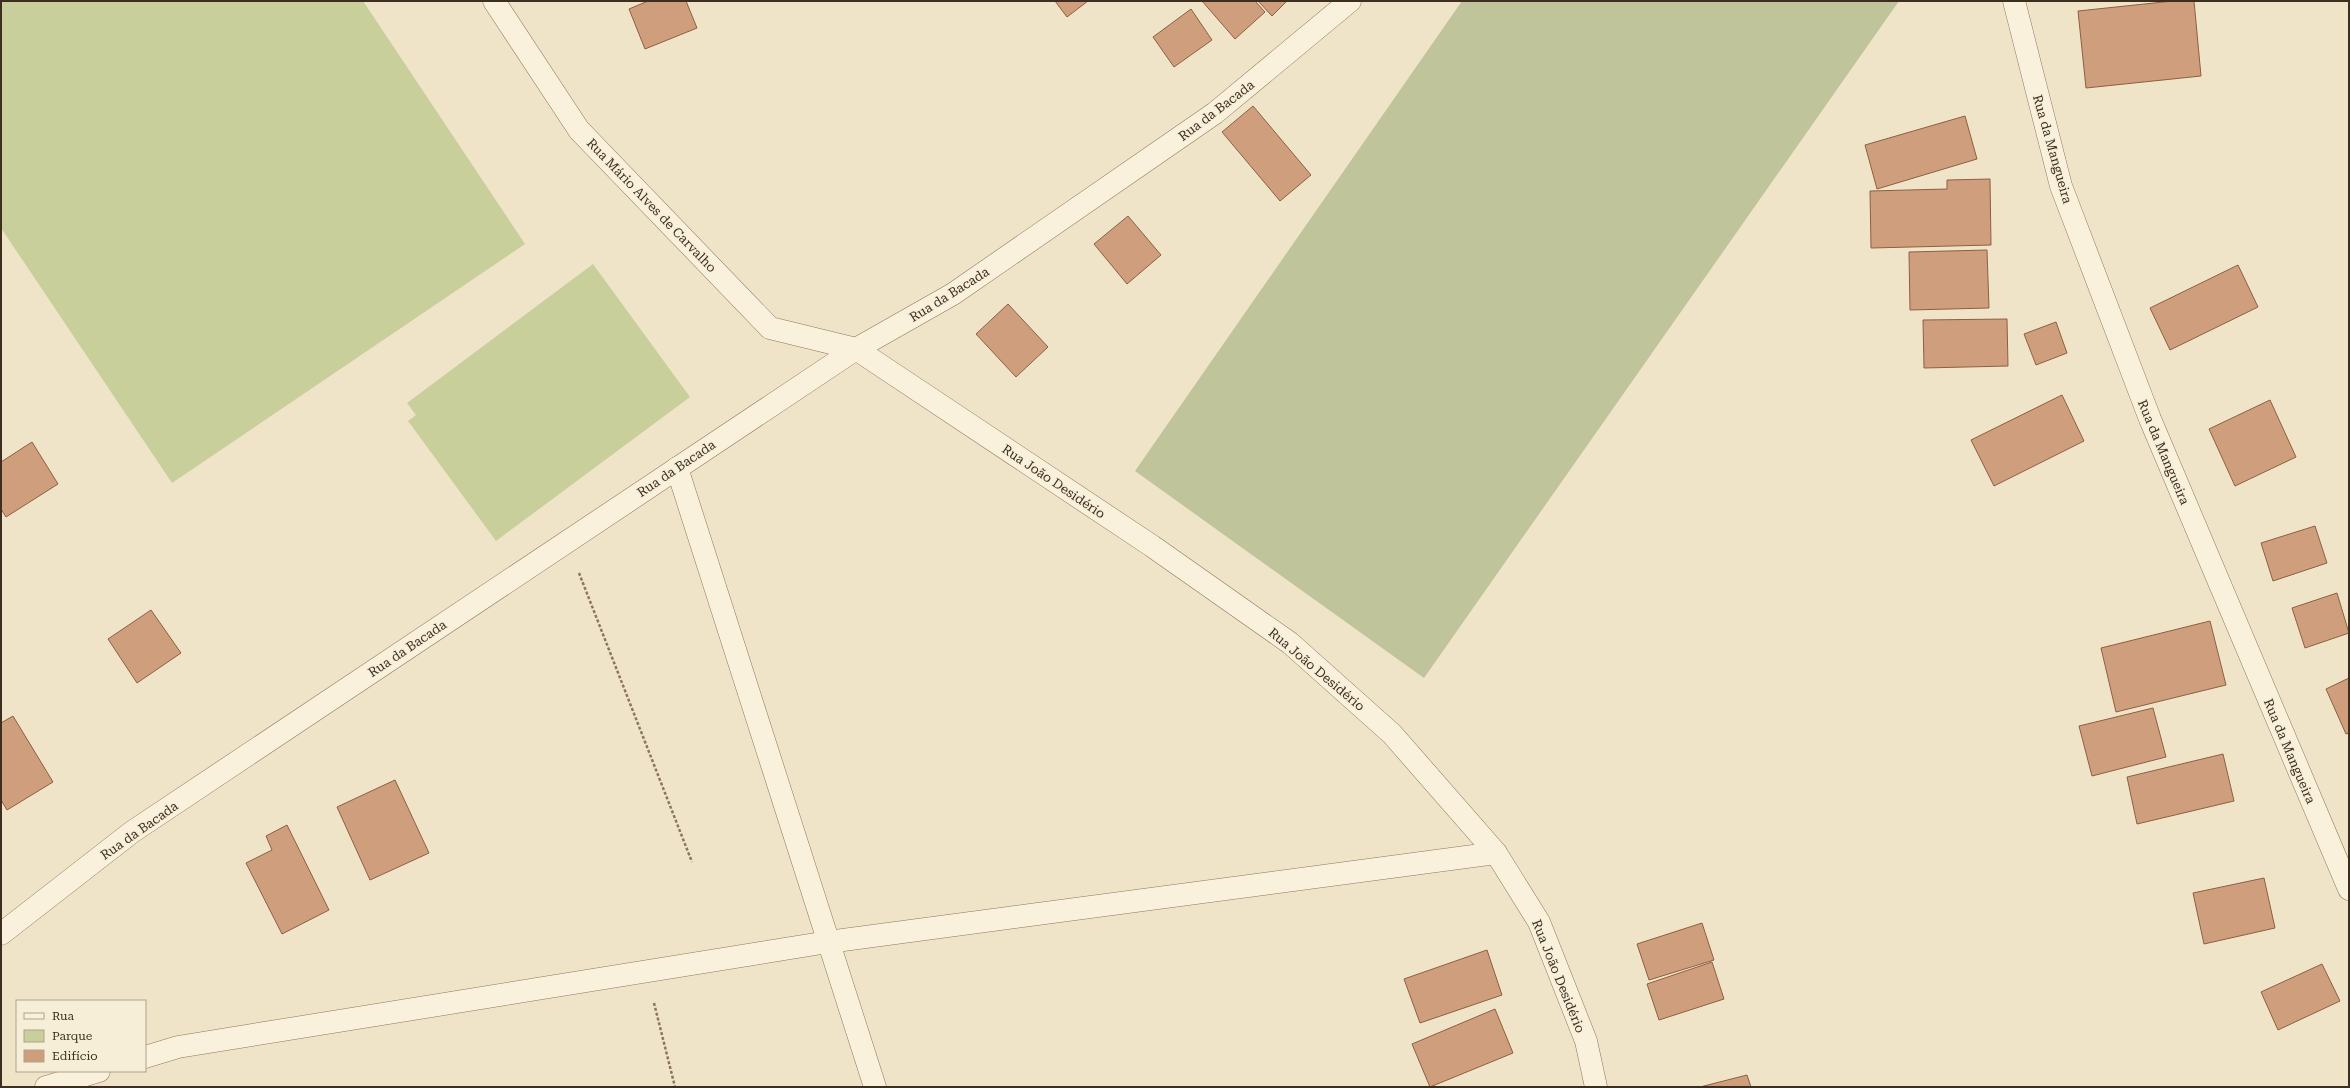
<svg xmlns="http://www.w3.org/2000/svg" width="2350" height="1088" viewBox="0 0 2350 1088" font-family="'Roboto Serif',serif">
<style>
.green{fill:#c9cf9b}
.cemetery{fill:#bfc49a}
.building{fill:#cf9f7d;stroke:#8d5f41}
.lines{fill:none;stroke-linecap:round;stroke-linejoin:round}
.minor-casing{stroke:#8d765c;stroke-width:23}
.path{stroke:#8d765c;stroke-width:2.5;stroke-dasharray:3 2;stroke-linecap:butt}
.minor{stroke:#faf1dc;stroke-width:22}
.labels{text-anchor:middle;stroke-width:3;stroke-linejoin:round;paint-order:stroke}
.street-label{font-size:13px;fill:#3d2e20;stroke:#f7eed8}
</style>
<rect width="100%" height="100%" fill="#f0e4c8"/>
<g class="green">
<path d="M1,1H363L525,244L172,483L1,228Z"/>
<path d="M593,264L690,397L496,541L408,421L416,415L407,403Z"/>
</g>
<path class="cemetery" d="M1462,1H1899L1424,678L1135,471Z"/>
<g class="building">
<path d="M648,1H686L697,28L645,49L629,9Z"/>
<path d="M1055,1H1088L1067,17Z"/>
<path d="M1202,1H1255L1265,12L1235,39Z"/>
<path d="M1258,1H1287L1272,16Z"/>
<path d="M2173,1H2194L2201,76L2086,88L2078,11Z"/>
<path d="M1191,9L1212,40L1174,67L1153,37Z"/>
<path d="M1253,106L1311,175L1280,201L1222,132Z"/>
<path d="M1965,116L1977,159L1877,189L1865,145Z"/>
<path d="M1990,179L1991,245L1871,248L1870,191L1947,189V180Z"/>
<path d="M1128,216L1161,255L1127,284L1094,244Z"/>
<path d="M1987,250L1989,308L1910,310L1909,252Z"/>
<path d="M2238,265L2258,307L2170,350L2150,308Z"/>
<path d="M1008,304L1048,347L1016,377L976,334Z"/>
<path d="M2007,319L2008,366L1924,368L1923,320Z"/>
<path d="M2056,322L2067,353L2036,365L2024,334Z"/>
<path d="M2062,395L2084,441L1994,486L1971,440Z"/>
<path d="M2270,400L2296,457L2235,486L2209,429Z"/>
<path d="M32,442L58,484L6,517L1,509V462Z"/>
<path d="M2315,526L2327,563L2273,581L2261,543Z"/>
<path d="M2337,593L2349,633L2305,648L2292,608Z"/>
<path d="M151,610L181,653L137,683L108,639Z"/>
<path d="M2210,621L2226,685L2116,712L2101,648Z"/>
<path d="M2349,678V733L2346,734L2326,689Z"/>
<path d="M2153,708L2166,757L2092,776L2079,726Z"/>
<path d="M13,716L53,782L7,810L1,800V723Z"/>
<path d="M2223,754L2234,801L2137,824L2127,777Z"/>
<path d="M395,780L429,853L370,880L337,807Z"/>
<path d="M287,825L329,910L282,934L246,863L272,850L266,836Z"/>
<path d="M2264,878L2275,928L2204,944L2193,893Z"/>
<path d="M1702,923L1714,960L1649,980L1637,944Z"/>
<path d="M1487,950L1502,995L1420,1023L1404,979Z"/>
<path d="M1712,962L1724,999L1659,1020L1647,984Z"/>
<path d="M2322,964L2340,1001L2278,1030L2261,992Z"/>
<path d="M1495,1009L1513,1053L1430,1087L1412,1044Z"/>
<path d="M1747,1075L1751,1087H1700Z"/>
</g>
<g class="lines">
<g class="minor-casing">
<g id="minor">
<path d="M494,1L579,130L770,328L856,349L1152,546L1290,643L1392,734L1496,853L1539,922L1586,1041L1596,1087"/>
<path d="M2014,1L2061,186L2150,419L2349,889"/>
<path d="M677,468L875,1087"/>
<path d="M1,934L132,832L856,349L953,294L1215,113L1350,1"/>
<path d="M145,1057L178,1047L828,942L1496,853"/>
<path d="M46,1087L99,1071"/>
</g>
</g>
<g class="path">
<path d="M579,573L692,862"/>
<path d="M654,1003L675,1087"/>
</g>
<use href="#minor" class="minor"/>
</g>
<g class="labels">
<g class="street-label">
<text transform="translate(1216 110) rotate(-37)" y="5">Rua da Bacada</text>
<text transform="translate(2053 149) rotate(74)" y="5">Rua da Mangueira</text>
<text transform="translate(652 205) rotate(46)" y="5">Rua Mário Alves de Carvalho</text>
<text transform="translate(949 294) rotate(-32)" y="5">Rua da Bacada</text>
<text transform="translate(2164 452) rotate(67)" y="5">Rua da Mangueira</text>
<text transform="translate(676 468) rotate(-34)" y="5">Rua da Bacada</text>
<text transform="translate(1054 481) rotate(34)" y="5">Rua João Desidério</text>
<text transform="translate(407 648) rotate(-34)" y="5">Rua da Bacada</text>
<text transform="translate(1317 669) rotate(40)" y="5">Rua João Desidério</text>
<text transform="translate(2290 751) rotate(67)" y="5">Rua da Mangueira</text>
<text transform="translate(139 830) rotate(-35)" y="5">Rua da Bacada</text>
<text transform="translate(1559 976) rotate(68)" y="5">Rua João Desidério</text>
</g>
</g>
<rect width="2350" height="1088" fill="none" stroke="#3d2e20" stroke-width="4"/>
<rect x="16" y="1000" width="130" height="72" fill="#f7eed8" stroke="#ada18e"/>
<rect x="24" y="1013" width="20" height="6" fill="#faf1dc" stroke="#ada18e"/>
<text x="52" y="1020" font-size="12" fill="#3d2e20">Rua</text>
<rect x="24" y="1030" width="20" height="12" fill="#c9cf9b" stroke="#ada18e"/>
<text x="52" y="1040" font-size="12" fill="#3d2e20">Parque</text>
<rect x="24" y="1050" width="20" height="12" fill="#cf9f7d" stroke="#ada18e"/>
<text x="52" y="1060" font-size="12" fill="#3d2e20">Edifício</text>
</svg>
